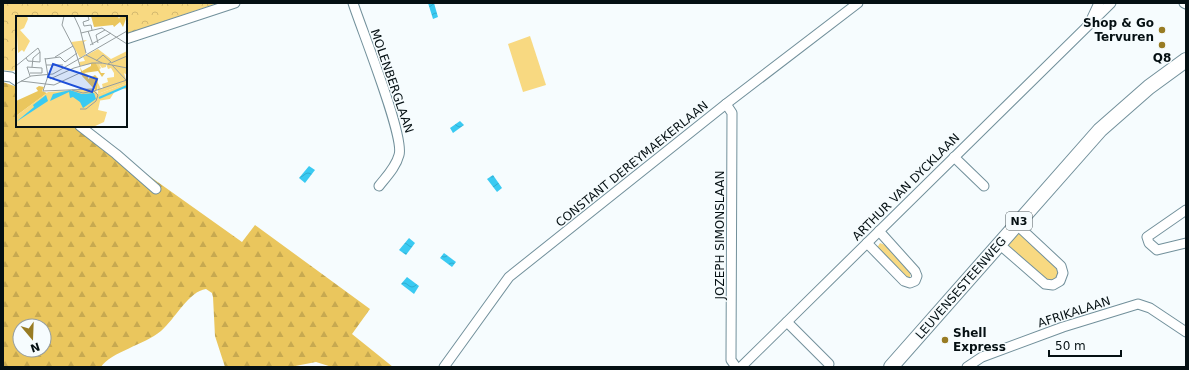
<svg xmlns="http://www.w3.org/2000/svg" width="1189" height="370" viewBox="0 0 1189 370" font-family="'DejaVu Sans',sans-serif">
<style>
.green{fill:#f8d981}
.forest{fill:url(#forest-firs);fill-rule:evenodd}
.park{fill:url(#park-crowns)}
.water{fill:url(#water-waves)}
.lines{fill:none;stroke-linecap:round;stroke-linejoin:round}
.street-casing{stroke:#72909b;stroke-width:11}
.primary-casing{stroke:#72909b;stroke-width:16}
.street{stroke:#fff;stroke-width:9}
.primary{stroke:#fff;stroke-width:14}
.poi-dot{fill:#987c24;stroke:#f6fcfe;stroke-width:1.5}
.labels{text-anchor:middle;stroke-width:3;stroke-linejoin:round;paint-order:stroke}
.shield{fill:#f6fcfe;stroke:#4d575a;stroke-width:1}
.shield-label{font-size:11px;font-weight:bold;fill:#051013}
.poi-label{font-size:12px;font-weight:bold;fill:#051013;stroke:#f6fcfe;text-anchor:end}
.street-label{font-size:12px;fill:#051013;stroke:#f6fcfe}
.inset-river{fill:none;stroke:#3acaf2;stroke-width:2}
.inset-road{fill:none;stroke:#969ea0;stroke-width:1}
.view{fill:#1d4ed8;fill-opacity:0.15;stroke:#1d4ed8;stroke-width:2}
.inset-edge{fill:none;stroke:#051013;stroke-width:2}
</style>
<defs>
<pattern id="forest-firs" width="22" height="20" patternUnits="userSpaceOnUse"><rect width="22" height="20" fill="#eac65d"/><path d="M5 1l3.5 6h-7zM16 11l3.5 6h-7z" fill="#c7a950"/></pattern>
<pattern id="park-crowns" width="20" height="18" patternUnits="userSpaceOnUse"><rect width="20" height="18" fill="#f8d981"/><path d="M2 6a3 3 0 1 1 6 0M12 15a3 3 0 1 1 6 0" fill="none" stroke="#d3b96f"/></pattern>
<pattern id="water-waves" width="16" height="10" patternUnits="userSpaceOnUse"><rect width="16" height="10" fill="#3acaf2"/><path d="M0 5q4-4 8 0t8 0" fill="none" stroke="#32accf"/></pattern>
</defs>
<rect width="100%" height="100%" fill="#f6fcfe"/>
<g class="green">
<path d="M530,36L546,85L523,92L508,44Z"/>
<path d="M1017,230L1058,268L1059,274L1056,280L1049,282L1005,244Z"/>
<path d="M880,243L885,245L911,272L910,277L906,278L877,248Z"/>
</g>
<path class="forest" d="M3,82L17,87V126H74L102,148L145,173L242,242L255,225L370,309L352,334L393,367H332L316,362L290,367H225L215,336L213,297L212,293L206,289C189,291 175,319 161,331C144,345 111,352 101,367H3ZM20,326H44V350H20Z"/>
<path class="park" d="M3,3H218L126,34V17H17V70L12,71L3,70Z"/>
<g class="water">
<path d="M428,3H434L438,17L433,19Z"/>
<path d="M460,121L464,125L453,133L450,128Z"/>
<path d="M309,166L315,170L305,183L299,178Z"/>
<path d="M493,175L502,188L497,192L487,179Z"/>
<path d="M409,238L415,243L406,255L399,250Z"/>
<path d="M444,253L456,262L452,267L440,258Z"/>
<path d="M407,277L419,286L414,294L401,284Z"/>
</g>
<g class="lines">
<g class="street-casing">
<g id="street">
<path d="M353,3C361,28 405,137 399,155C396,167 386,177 379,186"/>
<path d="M1184,3L1186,4"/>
<path d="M1092,18L1099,3"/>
<path d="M126,39L235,3"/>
<path d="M3,76L11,77L17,81"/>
<path d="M726,104L732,113L731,360L736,367"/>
<path d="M80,126L116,154L156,189"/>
<path d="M954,157L984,186"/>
<path d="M1186,210L1147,237L1149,243L1157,250L1186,243"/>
<path d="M867,243L904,281L910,283L915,281L917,276L915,271L879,231"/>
<path d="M999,244L1045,284L1053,285L1060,281L1063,273L1061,266L1016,224"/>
<path d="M787,322L829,364"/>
<path d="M444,367L509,277L726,104L858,3"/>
<path d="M741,367L1111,3"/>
<path d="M967,367L982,357L1063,327L1138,304L1150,308L1186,332"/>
</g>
</g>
<g class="primary-casing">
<path id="primary" d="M891,367L1100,130L1149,87L1186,60"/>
</g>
<use href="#street" class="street"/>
<use href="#primary" class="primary"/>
</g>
<g class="poi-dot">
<circle cx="1162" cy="30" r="4"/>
<circle cx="1162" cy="45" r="4"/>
<circle cx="945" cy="340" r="4"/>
</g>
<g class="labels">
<rect class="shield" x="1006" y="212" width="26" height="18" rx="3"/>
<g class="shield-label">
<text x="1019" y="225">N3</text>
</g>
<g class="poi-label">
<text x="1154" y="27">Shop &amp; Go<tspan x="1154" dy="14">Tervuren</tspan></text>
<text x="1162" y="62" text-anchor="middle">Q8</text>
<text x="953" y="337" text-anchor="start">Shell<tspan x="953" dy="14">Express</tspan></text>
</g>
<g class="street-label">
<text transform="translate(392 81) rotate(71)" y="4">MOLENBERGLAAN</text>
<text transform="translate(632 164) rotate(-39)" y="4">CONSTANT DEREYMAEKERLAAN</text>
<text transform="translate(906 187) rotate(-45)" y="4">ARTHUR VAN DYCKLAAN</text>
<text transform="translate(720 235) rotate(-90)" y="4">JOZEPH SIMONSLAAN</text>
<text transform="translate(961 288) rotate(-49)" y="4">LEUVENSESTEENWEG</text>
<text transform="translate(1074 312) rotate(-18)" y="4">AFRIKALAAN</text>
</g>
</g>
<g transform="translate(16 16)">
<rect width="111" height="111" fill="#f6fcfe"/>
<path d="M0,0H11L12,3L8,12L4,14L14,25L8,36L6,34L2,37ZM71,24L68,26L70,38L64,42L55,26ZM82,33L95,43L111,35V59L108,57L111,67L82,78L81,65L85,73L87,72L86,68L92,66L91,62L98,61V57L95,52L92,53L90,48V51L86,52L83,48L85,52L83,54L80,47L64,50L63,46L69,45L67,41Z" fill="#f8d981"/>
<path d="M75,0H102L103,3L104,0H111L107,11L104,6L98,11L97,9L78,11ZM75,47H80L85,57H89L86,61L82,55L68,57L72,59V63L79,59L82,62L81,74H79L66,60L64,51L66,55L75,50ZM23,70L28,71L26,75L31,77L0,100V85L22,75L20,72Z" fill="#eac65d"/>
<path d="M111,67V74L107,72L99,75L94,83L81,85L82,78Z" fill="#f8d981"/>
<path d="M76,73L81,76L84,85L82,94L91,96L88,106L77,111H0V100L32,76Z" fill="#f8d981"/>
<path d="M54,74L66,78L78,77L80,83L67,92L64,86L57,81L54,82L53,76L34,85L37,78ZM30,79L32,85L0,106L18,91L17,89Z" fill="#3acaf2"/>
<path class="inset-river" d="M83,82L111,70"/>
<path class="inset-road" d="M48,0L46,9L59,34L64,50M58,0L64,13L70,37M72,0L73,4L67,6L68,10L75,9L76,14M72,15L77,29M65,17L86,12L111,28M82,27L80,19L89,14M74,29L95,17M70,39L86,47L111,52M39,41L57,30M29,42L32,60L27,75L76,73M29,43L44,41L49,46L61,37M80,45L87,39L95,46L92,48M95,47L111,40M30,49H47M96,49L110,64M0,50L22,32L24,36V46L12,45L10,42M16,51L17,42L24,36M14,57H26V52L11,51L14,60M34,63L58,52L76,47H86M5,65L38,69L66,56M0,68L15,60L37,58L111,15M56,74L67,77L78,75L111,64M64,93H70L80,85L82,79L78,75"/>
<path class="view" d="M37,48L81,63L76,76L32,61Z"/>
<rect width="111" height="111" class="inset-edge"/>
</g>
<rect width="1189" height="370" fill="none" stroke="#051013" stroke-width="8"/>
<g transform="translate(32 338) rotate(161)"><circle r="19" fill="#f6fcfe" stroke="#969ea0"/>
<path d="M0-3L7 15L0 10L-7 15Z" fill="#987c24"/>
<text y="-6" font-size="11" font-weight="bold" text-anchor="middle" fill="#051013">N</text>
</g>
<path d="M1049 350v6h72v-6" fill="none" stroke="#051013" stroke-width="2"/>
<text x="1055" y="350" font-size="12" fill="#051013" stroke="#f6fcfe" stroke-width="3" paint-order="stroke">50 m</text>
</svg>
